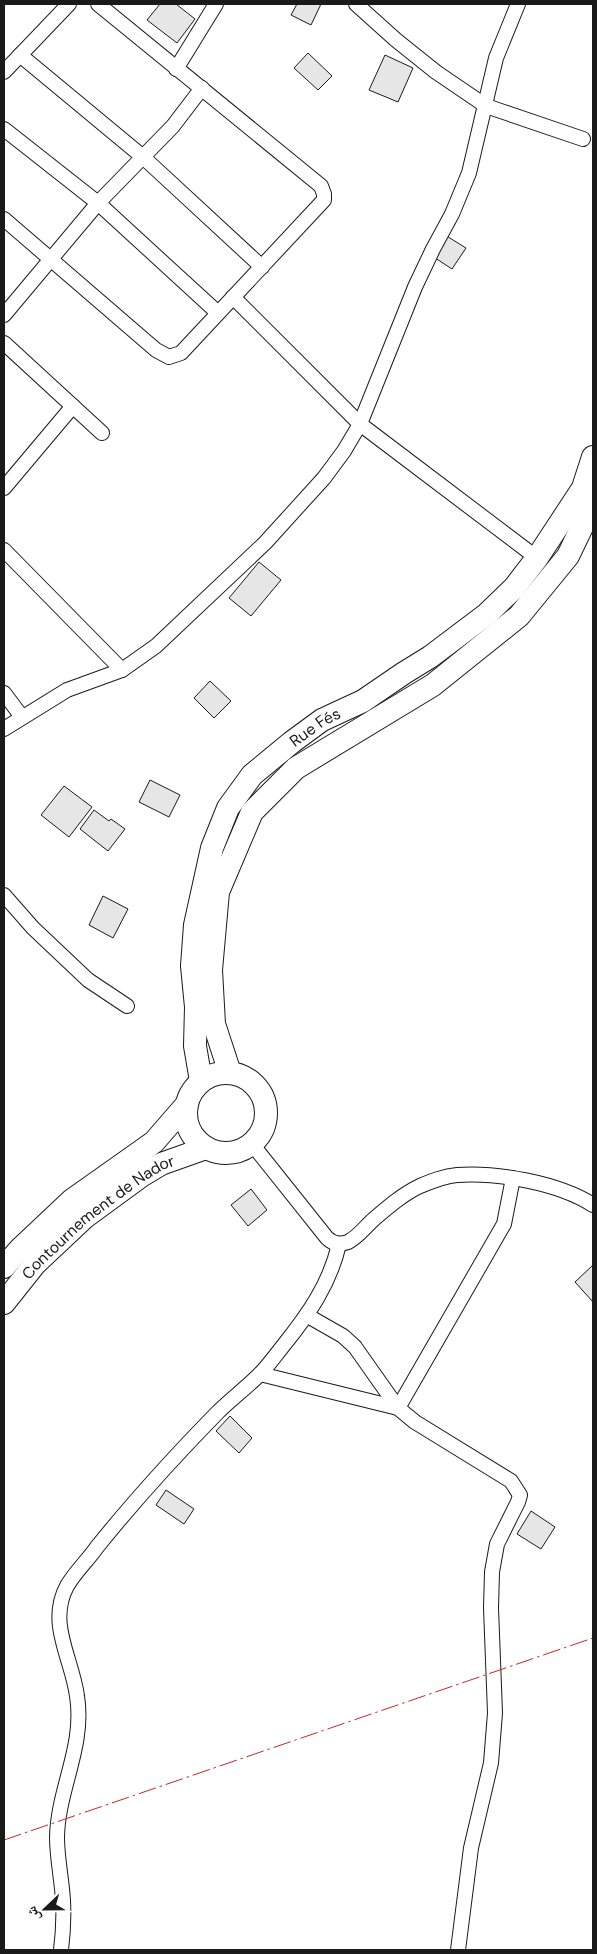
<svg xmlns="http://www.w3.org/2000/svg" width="597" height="1954" viewBox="0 0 597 1954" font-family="'DM Sans','Noto Naskh Arabic',sans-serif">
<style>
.building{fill:#e6e6e6;stroke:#1a1a1a}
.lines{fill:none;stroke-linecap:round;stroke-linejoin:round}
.minor-casing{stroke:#1a1a1a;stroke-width:16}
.trunk-casing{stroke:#1a1a1a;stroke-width:24}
.minor{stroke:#fff;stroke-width:14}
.trunk{stroke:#fff;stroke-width:22}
.power{stroke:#c62828;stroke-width:1;stroke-dasharray:18 4 2.5 4;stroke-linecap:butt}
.labels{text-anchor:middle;stroke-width:4;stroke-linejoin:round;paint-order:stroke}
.street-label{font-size:16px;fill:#1a1a1a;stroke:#fff}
</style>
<rect width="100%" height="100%" fill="#fff"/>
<g class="building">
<path d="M160,4H176L195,19L177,43L147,20Z"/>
<path d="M297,4H321L311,25L291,15Z"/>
<path d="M308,53L332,76L318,90L294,68Z"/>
<path d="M385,55L413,68L398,102L369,90Z"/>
<path d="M445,235L466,248L452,269L432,256Z"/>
<path d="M259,562L281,580L251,616L229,598Z"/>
<path d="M210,681L231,701L214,718L194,698Z"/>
<path d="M150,780L180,795L169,817L139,802Z"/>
<path d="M64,786L92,807L69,837L41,815Z"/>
<path d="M94,810L109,821L111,819L125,829L108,851L80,829Z"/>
<path d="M103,896L128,909L113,938L89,925Z"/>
<path d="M251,1189L267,1210L248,1226L231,1205Z"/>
<path d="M593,1265V1302L575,1282Z"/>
<path d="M230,1416L252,1438L239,1453L216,1431Z"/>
<path d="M166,1490L194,1509L184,1524L156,1505Z"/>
<path d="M531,1511L555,1527L541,1549L517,1534Z"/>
</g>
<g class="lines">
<g class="minor-casing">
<g id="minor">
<path d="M356,4L396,40L436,72L486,106L583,139"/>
<path d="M20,55L143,157L262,267"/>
<path d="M176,69L216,4"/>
<path d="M4,72L69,4"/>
<path d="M4,129L98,203L218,313"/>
<path d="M4,219L156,350L169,357L181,353L324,200V194L321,186L98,4"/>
<path d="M233,297L360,424L537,558"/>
<path d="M4,315L98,203L173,126L202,88"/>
<path d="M4,343L102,433"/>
<path d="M4,488L73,406"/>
<path d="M4,550L122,670"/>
<path d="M4,693L22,717"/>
<path d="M4,729L67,690L122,670L156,646L265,543L324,478L344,451L360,424L415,287L433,249L452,214L469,173L496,58L518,4"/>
<path d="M4,895L33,928L88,980L127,1006"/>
<path d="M252,1144L327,1238C333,1244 340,1245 348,1242C358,1237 365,1227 374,1219C388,1207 403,1194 420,1186C432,1181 444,1176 457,1175C497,1172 559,1183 593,1205"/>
<path d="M308,1316L343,1336L355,1347L398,1408L415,1422L511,1481L520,1495L518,1502L497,1544L492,1572L491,1608L495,1713L491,1763L471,1848L458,1950"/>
<path d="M260,1374L398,1408L504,1224L513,1178"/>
<path d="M61,1950C63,1934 64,1918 63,1901C62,1880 57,1859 57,1837C58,1788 85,1747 77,1696C72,1658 47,1623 67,1586C75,1572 88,1560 97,1547C134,1501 176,1455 217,1413C230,1400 246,1388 259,1375C268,1366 275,1356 283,1346C308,1315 330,1284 339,1244"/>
</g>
</g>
<g class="trunk-casing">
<g id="trunk">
<path d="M230,1073L214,1024L211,970L218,892L252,812L296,768L433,685L519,616L568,556L593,504"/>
<circle cx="226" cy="1113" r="40"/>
<path id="s1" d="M201,1081L195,1046L196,1007L192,966L195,925L212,848L228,808L252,775L292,742L322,720L363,701L404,673L430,657L487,614L514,588L537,558L583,488L593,457"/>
<path d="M4,1267L20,1249L72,1200L154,1142L187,1104"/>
<path id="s2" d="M4,1303L35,1264L85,1217L141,1176L161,1164L206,1148"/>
</g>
</g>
<use href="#minor" class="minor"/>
<use href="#trunk" class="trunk"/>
<path class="power" d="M4,1840L593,1638"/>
</g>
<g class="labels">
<g class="street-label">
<text dy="6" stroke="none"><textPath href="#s1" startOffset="399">Rue Fés</textPath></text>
<text dy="6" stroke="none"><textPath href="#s2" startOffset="129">Contournement de Nador</textPath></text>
</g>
</g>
<rect width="597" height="1954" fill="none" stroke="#1a1a1a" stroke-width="10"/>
<g transform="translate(45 1909) rotate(248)" stroke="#ffffff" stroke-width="4" paint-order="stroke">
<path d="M0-4L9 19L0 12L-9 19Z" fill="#1a1a1a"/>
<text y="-8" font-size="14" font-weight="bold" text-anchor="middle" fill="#1a1a1a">ش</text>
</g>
</svg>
